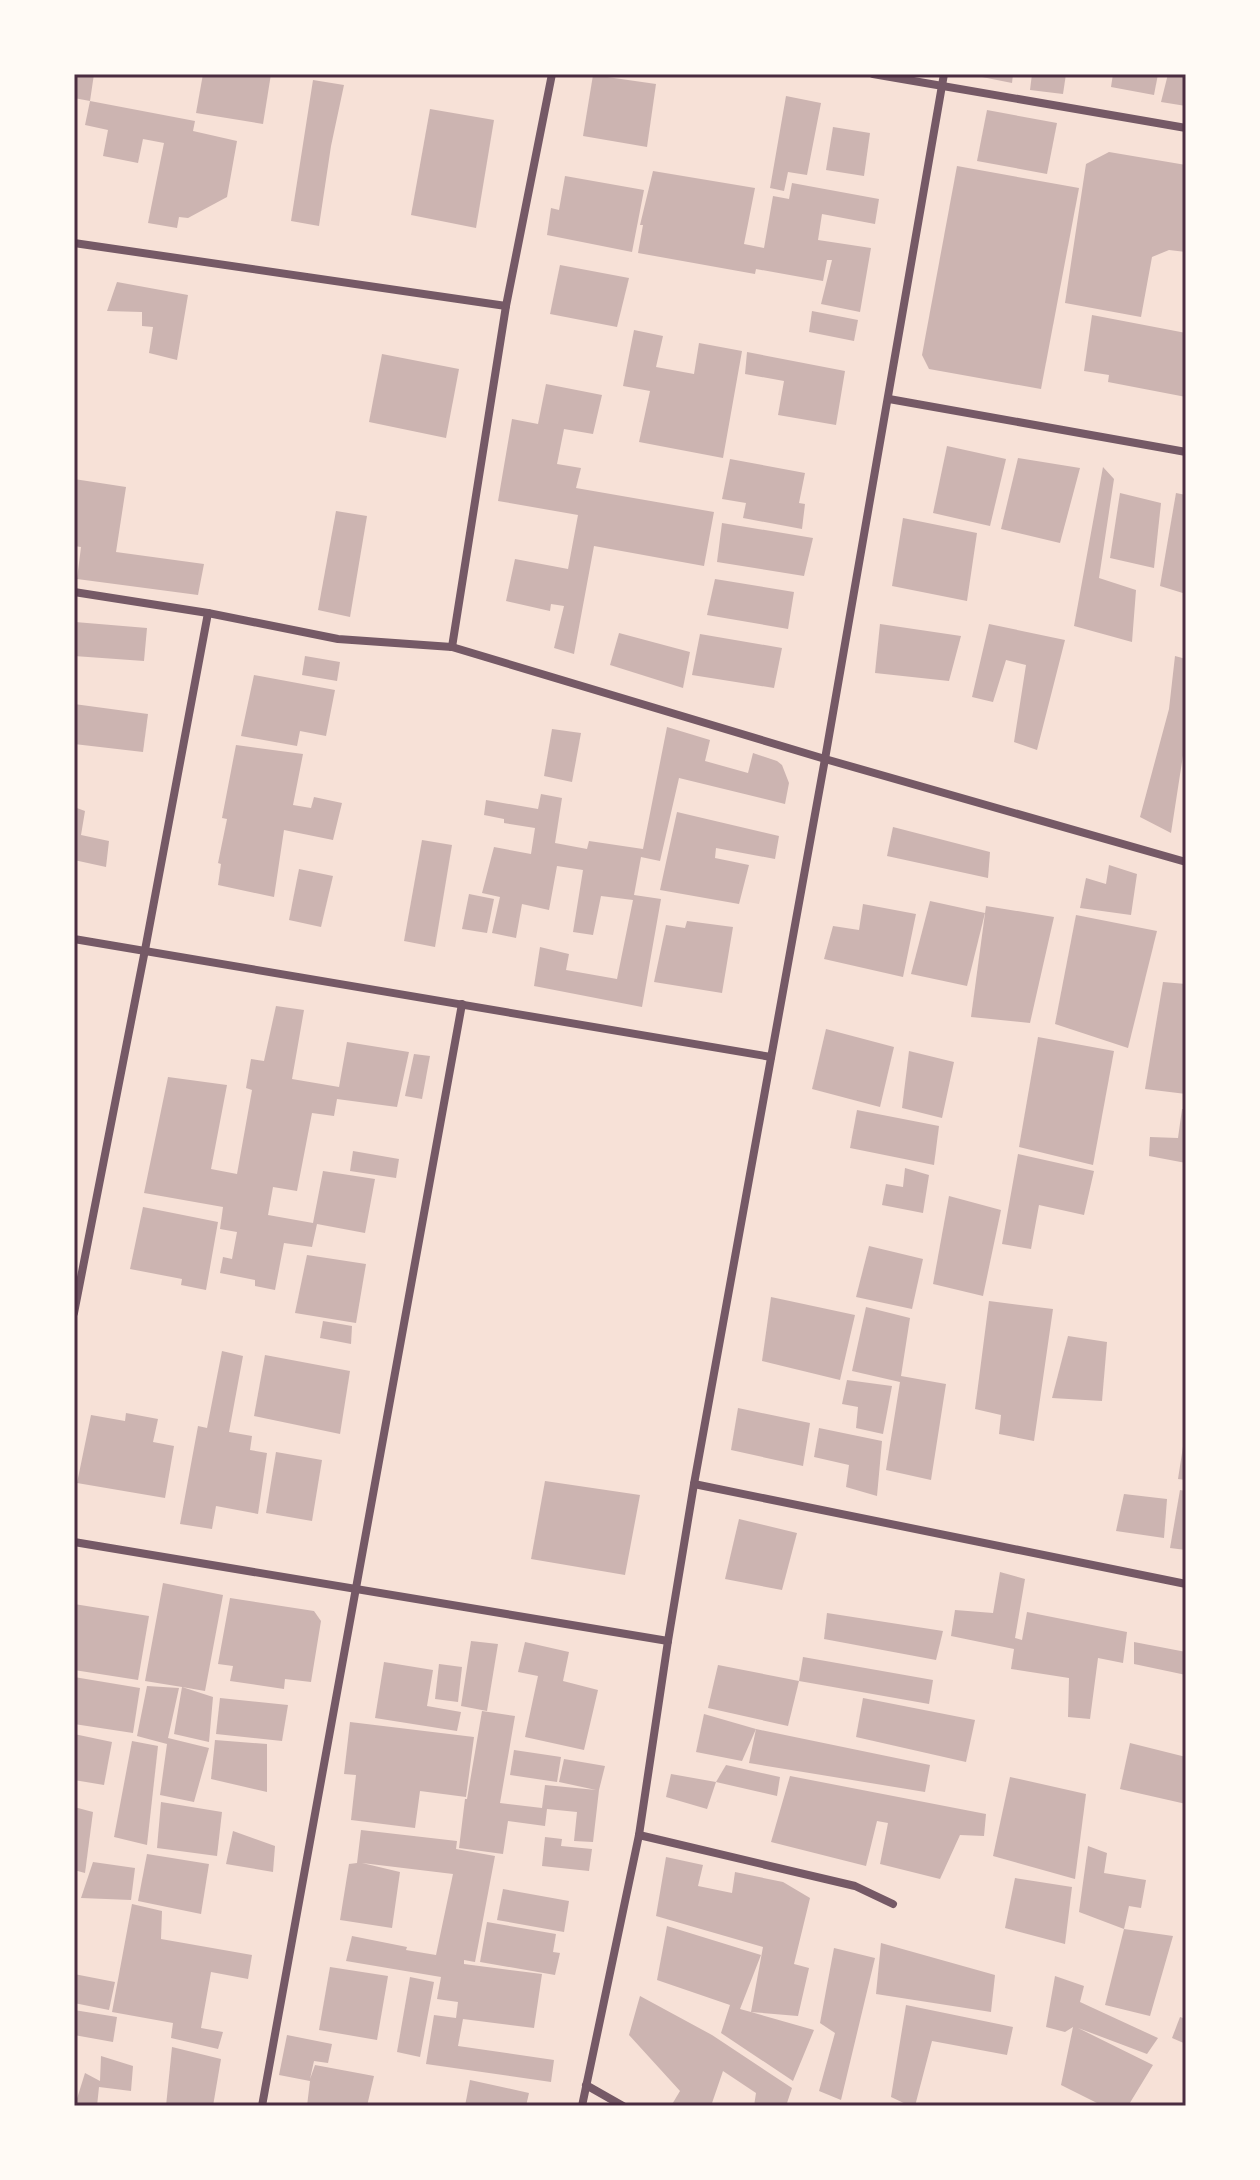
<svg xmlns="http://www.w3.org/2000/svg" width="1260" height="2180" viewBox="0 0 1260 2180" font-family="'Work Sans',sans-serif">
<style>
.building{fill:#ccb4b1}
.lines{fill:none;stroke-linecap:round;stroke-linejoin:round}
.minor{stroke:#755966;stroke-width:8}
.neatline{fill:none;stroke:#4a2c40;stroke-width:3}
</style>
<rect width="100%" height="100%" fill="#f7e1d7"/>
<g class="building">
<path d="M74,74H94L90,101L195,121L193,131L237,141L227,197L188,218L179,217L177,228L148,223L164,143L143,139L138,163L103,156L108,130L85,125L90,101L74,98Z"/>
<path d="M203,74H271L263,124L196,113Z"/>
<path d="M983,74H1013L1012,83L982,77Z"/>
<path d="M1032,74H1066L1063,94L1030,90Z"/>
<path d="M1113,74H1158L1154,95L1111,87Z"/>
<path d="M1168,74H1186V106L1161,102Z"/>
<path d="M593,75L656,84L647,147L583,136Z"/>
<path d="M313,80L344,85L331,146L319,226L291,221Z"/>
<path d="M786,96L821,103L807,175L788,172L784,191L770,188Z"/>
<path d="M430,109L494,120L476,228L411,215Z"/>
<path d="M987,110L1057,123L1047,174L977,161Z"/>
<path d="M833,127L870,133L864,176L826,170Z"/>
<path d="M1109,152L1186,165V252L1169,250L1152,257L1141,317L1065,303L1086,164Z"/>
<path d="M957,166L1079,188L1041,389L929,369L922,355Z"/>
<path d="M653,171L755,188L744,244L764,248L773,196L789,199L792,183L879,199L875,224L822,214L818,240L871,248L860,312L821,304L832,260H827L823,281L756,269L755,274L638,253L643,225H640Z"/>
<path d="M565,176L644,190L632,252L547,235L551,208L559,210Z"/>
<path d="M560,265L629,278L617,327L550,314Z"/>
<path d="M117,282L188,295L177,360L149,353L153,327L142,326V312L107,311Z"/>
<path d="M812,311L858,320L854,341L809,332Z"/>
<path d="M1092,315L1186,333V397L1108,382L1109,375L1084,371Z"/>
<path d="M634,330L663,336L656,367L694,374L699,343L742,351L723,458L639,442L650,391L623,386Z"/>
<path d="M747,352L845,371L836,425L778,415L784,381L745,374Z"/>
<path d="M382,354L459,369L446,438L369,422Z"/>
<path d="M546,384L602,395L593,434L564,429L557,464L581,468L576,488L714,512L704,566L594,546L574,654L554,648L564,606L551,604L550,611L506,601L515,559L568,569L578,515L498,501L512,419L538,424Z"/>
<path d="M947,446L1006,459L990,526L933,513Z"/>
<path d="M1018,458L1080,468L1060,543L1001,529Z"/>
<path d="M730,459L805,473L799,503L805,504L802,529L743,518L746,503L722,499Z"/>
<path d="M1103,467L1114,479L1099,578L1136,590L1132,642L1074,626Z"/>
<path d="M74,479L126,487L116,552L204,564L198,595L77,579L81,547L74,546Z"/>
<path d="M1120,493L1161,503L1154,568L1110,558Z"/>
<path d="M1176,493L1186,495V594L1160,586Z"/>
<path d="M336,511L367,516L350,617L318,610Z"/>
<path d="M903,518L977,533L967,601L892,586Z"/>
<path d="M722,523L813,538L804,576L717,562Z"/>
<path d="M715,579L794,592L788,629L707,615Z"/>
<path d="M75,622L147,628L144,661L74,656Z"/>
<path d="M880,624L961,636L949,681L875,673Z"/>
<path d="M989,624L1065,640L1037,750L1014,742L1026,665L1006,660L993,702L972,697Z"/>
<path d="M619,633L690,652L683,688L610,665Z"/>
<path d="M700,634L782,648L774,688L692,675Z"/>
<path d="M305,656L340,662L337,681L302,675Z"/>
<path d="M1175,656L1186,659V736L1171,833L1140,817L1169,709Z"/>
<path d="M254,675L335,690L326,736L300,731L297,746L241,736Z"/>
<path d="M74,704L148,714L143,752L74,744Z"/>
<path d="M667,727L710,740L705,761L748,773L753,753L777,761L782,765L789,783L785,804L679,778L660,861L641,857L634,895L661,899L642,1007L534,986L540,947L569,954L566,970L617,979L633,900L601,896L593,935L573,932L583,870L557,866L549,910L522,904L516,938L492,933L500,897L482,893L494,847L531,854L535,828L504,823V819L484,815L486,800L538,809L541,794L562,798L555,843L587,849L589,841L643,849Z"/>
<path d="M552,729L581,733L572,782L544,776Z"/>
<path d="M236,745L303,754L293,805L311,808L314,797L342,803L333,840L284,830L274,897L218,885L221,864L218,863L227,819L222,818Z"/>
<path d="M74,807L85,811L81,835L109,841L106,867L74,860Z"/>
<path d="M677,812L779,836L775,859L716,848L715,858L749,865L739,904L660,890Z"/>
<path d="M893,827L990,852L988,878L887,856Z"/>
<path d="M422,840L452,845L435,947L404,941Z"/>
<path d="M1109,865L1137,874L1131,915L1080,908L1086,878L1106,884Z"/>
<path d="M299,869L333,876L321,927L289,920Z"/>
<path d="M469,894L494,899L487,933L462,929Z"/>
<path d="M930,901L985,913L967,986L911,974Z"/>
<path d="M863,904L916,914L903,977L824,959L833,926L859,930Z"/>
<path d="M986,906L1054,917L1030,1023L971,1017Z"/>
<path d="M1076,915L1157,931L1128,1048L1055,1024Z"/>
<path d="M687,921L733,927L722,993L654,982L666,925L685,928Z"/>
<path d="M1163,982L1186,984V1094L1145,1089Z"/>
<path d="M276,1006L304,1010L292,1079L339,1087L347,1042L409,1052L397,1107L337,1099L334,1116L312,1113L297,1191L273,1187L268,1215L313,1223L323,1171L375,1179L365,1233L317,1224L312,1247L284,1243L275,1290L255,1286V1280L220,1273L223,1257L232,1259L237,1232L220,1229L223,1207L144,1193L168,1077L227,1085L211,1169L237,1174L252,1090L246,1088L251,1059L264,1061Z"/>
<path d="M826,1029L894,1047L880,1107L812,1089Z"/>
<path d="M1038,1037L1114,1051L1093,1165L1019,1147Z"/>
<path d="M909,1051L954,1062L942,1118L902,1108Z"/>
<path d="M414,1054L430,1056L422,1099L405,1096Z"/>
<path d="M1182,1109H1186V1163L1149,1156L1150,1137L1178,1138Z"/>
<path d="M857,1110L939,1126L934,1165L850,1148Z"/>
<path d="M353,1151L399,1159L396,1178L350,1171Z"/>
<path d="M1018,1154L1094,1171L1084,1215L1039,1205L1031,1249L1002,1244Z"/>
<path d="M905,1168L929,1175L923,1213L882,1205L886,1184L903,1187Z"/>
<path d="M949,1196L1001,1210L983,1296L933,1284Z"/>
<path d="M143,1207L218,1222L206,1290L181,1285L182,1279L130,1269Z"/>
<path d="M869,1246L923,1259L912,1309L856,1297Z"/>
<path d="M307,1255L366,1264L356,1323L295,1313Z"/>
<path d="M771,1297L855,1315L840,1380L762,1361Z"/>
<path d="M989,1301L1053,1309L1034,1441L999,1434L1001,1415L975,1409Z"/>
<path d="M866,1307L910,1318L901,1376L946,1384L931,1480L886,1470L900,1382L852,1371Z"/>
<path d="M323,1321L352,1326L351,1344L320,1338Z"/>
<path d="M1068,1336L1107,1342L1102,1401L1052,1398Z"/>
<path d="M222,1351L243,1356L229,1432L252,1436L250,1450L267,1453L258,1514L216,1506L212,1529L180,1524L198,1426L207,1428Z"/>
<path d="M265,1355L350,1371L340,1434L254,1416Z"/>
<path d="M847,1380L892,1386L883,1434L856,1428L858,1407L842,1404Z"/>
<path d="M738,1408L810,1423L803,1466L731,1450Z"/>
<path d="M126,1413L158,1419L153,1442L174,1446L165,1498L77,1483L91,1415L125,1421Z"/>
<path d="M819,1428L882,1441L877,1496L846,1487L849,1465L814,1457Z"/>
<path d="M1184,1440H1186V1480L1178,1479Z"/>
<path d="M276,1452L322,1460L312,1521L266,1513Z"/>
<path d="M545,1481L640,1495L625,1575L531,1559Z"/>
<path d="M1180,1490L1186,1491V1550L1170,1548Z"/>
<path d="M1124,1494L1167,1499L1164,1538L1116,1531Z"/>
<path d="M739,1519L797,1533L782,1590L725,1579Z"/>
<path d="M1000,1572L1025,1579L1015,1638L1022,1640L1027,1612L1127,1632L1123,1663L1098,1658L1090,1719L1068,1717L1069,1678L1011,1669L1014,1649L951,1636L955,1610L993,1613Z"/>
<path d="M163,1583L223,1595L205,1691L182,1687L213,1697L209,1742L174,1734L182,1687L145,1681Z"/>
<path d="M230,1598L314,1611L321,1621L311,1682L285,1679L284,1689L230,1681L233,1666L218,1664Z"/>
<path d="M74,1604L149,1616L138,1680L74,1670Z"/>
<path d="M827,1613L943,1631L936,1660L824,1639Z"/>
<path d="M471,1641L498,1644L487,1711L461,1706Z"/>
<path d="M525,1642L569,1652L563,1681L598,1690L584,1750L525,1737L538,1676L518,1672Z"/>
<path d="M1134,1642L1186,1652V1675L1134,1664Z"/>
<path d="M803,1657L933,1680L929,1704L799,1681Z"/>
<path d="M384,1662L433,1670L427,1706L461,1712L457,1731L375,1718Z"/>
<path d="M439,1664L462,1667L458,1702L435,1699Z"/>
<path d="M718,1665L799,1681L788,1726L708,1708Z"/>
<path d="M74,1677L140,1688L133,1733L74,1724Z"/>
<path d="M147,1686L179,1688L168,1738L209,1748L194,1802L160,1795L167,1744L137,1736Z"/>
<path d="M220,1698L288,1705L282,1741L216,1734Z"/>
<path d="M863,1698L975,1720L966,1762L856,1737Z"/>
<path d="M482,1711L515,1716L500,1803L542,1808L545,1785L596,1790L559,1782L564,1759L605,1766L599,1790L593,1842L574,1841L577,1812L547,1809L545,1826L508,1821L503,1854L459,1848L465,1799H467Z"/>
<path d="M704,1714L756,1729L742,1761L696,1752Z"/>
<path d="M350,1722L474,1737L466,1797L420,1791L415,1828L351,1820L356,1775L344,1774Z"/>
<path d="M756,1729L930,1765L925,1792L749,1763Z"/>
<path d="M74,1734L112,1742L104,1785L74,1780Z"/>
<path d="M215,1740L267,1744V1792L211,1779Z"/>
<path d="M132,1741L158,1746L147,1845L114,1837Z"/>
<path d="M1130,1743L1186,1757V1804L1120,1789Z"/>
<path d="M514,1750L561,1757L557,1782L510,1775Z"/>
<path d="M726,1765L780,1777L777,1796L716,1782Z"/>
<path d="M671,1774L716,1782L707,1809L666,1797Z"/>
<path d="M790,1776L986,1814L984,1836L960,1835L940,1879L880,1864L888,1823L877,1821L866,1866L771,1842Z"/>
<path d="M1010,1777L1086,1794L1075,1879L993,1856Z"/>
<path d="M161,1802L222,1812L217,1856L157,1848Z"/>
<path d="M74,1807L93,1812L85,1873L74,1870Z"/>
<path d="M361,1830L457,1841L456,1849L495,1856L475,1962L464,1960V1964L542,1974L534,2028L463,2019L458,2046L554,2060L551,2082L426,2064L434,2015L456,2018L458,2002L437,1999L441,1977L346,1961L352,1936L407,1947L406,1950L436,1955L453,1874L362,1863L400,1872L392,1928L340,1920L349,1864L357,1863Z"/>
<path d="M233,1831L275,1846L273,1872L226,1864Z"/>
<path d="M545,1837L562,1839L561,1846L592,1849L589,1871L542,1866Z"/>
<path d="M1088,1846L1107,1853L1104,1873L1146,1880L1141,1908L1129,1906L1124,1929L1173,1936L1150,2016L1105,2005L1124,1929L1079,1912Z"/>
<path d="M147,1854L209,1864L201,1914L138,1901Z"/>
<path d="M666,1857L703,1865L698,1886L732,1893L735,1872L783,1882L810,1898L794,1964L809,1968L798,2016L751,2012L814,2030L793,2081L721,2033L730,2005L657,1980L667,1926L761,1955L740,2009L751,2012L763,1947L656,1916Z"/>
<path d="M93,1862L135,1868L131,1900L81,1898Z"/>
<path d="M1015,1878L1072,1887L1065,1944L1005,1928Z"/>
<path d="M503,1889L569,1901L564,1932L497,1920Z"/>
<path d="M132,1904L162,1911L161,1939L252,1955L248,1979L211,1972L201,2028L223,2032L218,2049L171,2038L173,2023L112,2012Z"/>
<path d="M487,1922L556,1934L553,1952L560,1953L555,1975L480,1962Z"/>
<path d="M881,1943L995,1975L991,2012L876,1994Z"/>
<path d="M834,1948L875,1958L841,2100L819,2091L835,2033L820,2023Z"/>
<path d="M330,1967L388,1976L377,2040L319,2030Z"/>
<path d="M74,1974L115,1982L109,2010L74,2003Z"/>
<path d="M1055,1976L1084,1986L1080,2002L1158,2038L1147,2054L1078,2028L1153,2065L1128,2106H1103L1061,2085L1073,2027L1065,2032L1046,2027Z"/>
<path d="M410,1977L434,1982L420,2057L397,2052Z"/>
<path d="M640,1996L712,2035L792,2088L786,2106H754L756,2093L723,2071L711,2106H671L680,2091L629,2035Z"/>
<path d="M906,2005L1013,2027L1007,2055L932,2041L915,2106H910L891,2097Z"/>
<path d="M74,2010L117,2017L113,2042L74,2035Z"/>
<path d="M1180,2017L1186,2019V2044L1172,2038Z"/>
<path d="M287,2035L332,2044L328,2063L314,2061L310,2079L315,2065L374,2076L367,2106H307L310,2081L279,2075Z"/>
<path d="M172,2047L221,2059L213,2106H166Z"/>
<path d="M101,2056L133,2066L131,2091L99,2087L97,2106L75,2105L85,2073L100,2081Z"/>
<path d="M470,2080L529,2093L526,2106H465Z"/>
</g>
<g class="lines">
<g class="minor">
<path d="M873,74L1186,128"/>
<path d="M74,243L506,306"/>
<path d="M889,399L1186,452"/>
<path d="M74,592L208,613L338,639L452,647L825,759L1186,862"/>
<path d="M452,647L506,306L552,74"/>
<path d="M74,939L771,1057"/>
<path d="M74,1313L145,950L208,613"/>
<path d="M694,1484L1186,1584"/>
<path d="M74,1542L668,1641"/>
<path d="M639,1835L855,1886L893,1904"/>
<path d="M586,2085L623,2106"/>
<path d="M262,2106L462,1004"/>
<path d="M582,2106L639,1835L668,1641L694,1484L825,759L944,74"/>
</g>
</g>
<rect width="1260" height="2180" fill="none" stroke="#fffaf5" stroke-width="152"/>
<rect x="76" y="76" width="1108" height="2028" class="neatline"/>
</svg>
